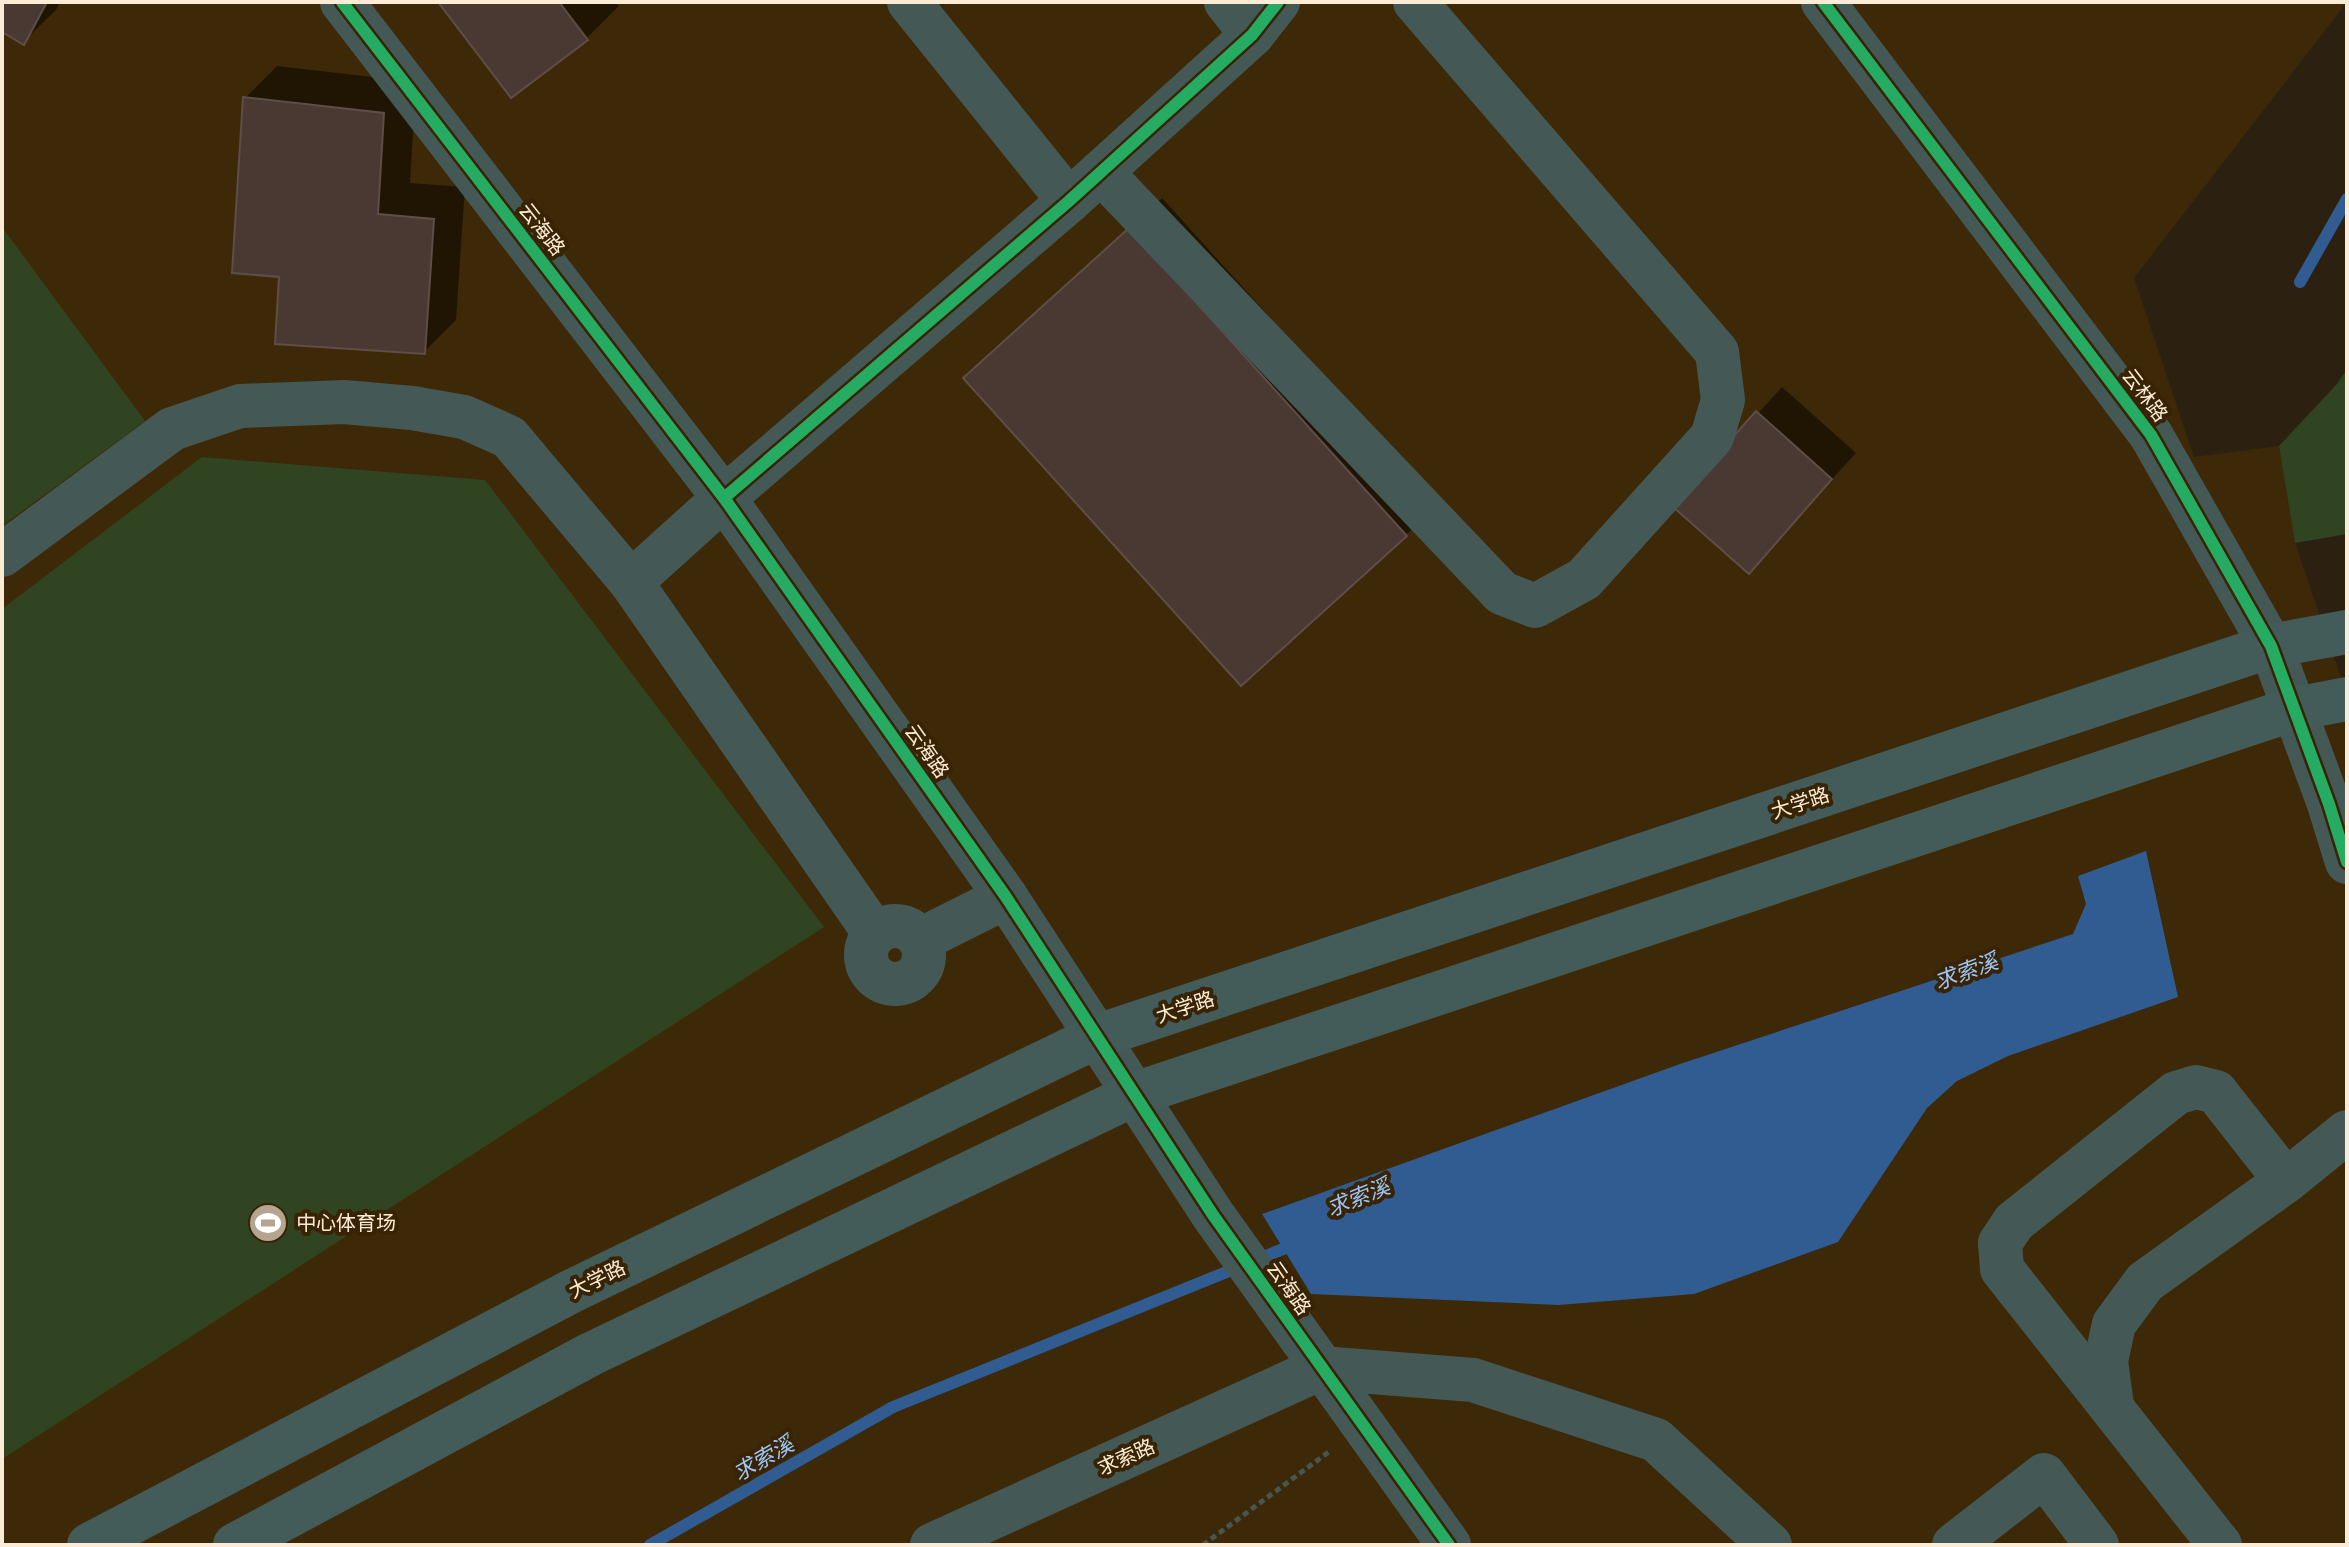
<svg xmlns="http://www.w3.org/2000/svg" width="2349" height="1547" viewBox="0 0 2349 1547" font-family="'Archivo Narrow','Noto Sans SC',sans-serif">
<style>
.built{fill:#3d2907}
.green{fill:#314421}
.water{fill:#305c92}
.shadow{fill:#0007}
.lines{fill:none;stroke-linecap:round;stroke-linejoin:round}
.stream{stroke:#305c92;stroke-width:12}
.building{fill:#4a3833;stroke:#5f4d47;stroke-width:2}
.path{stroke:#49554f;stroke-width:5;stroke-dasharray:6 4;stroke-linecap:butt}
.minor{stroke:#445955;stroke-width:44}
.major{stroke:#435c59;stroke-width:44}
.cycleway-casing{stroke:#382405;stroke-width:17}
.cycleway{stroke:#26ab63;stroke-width:12}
.labels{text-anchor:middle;stroke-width:8;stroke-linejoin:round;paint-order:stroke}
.street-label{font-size:20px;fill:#fdecd5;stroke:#382405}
.poi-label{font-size:20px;fill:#fdecd5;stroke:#382405;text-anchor:start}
.water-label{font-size:22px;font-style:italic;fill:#9cc5f8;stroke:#382405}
</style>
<rect width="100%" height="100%" fill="#2c2111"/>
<path class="built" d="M2,2H2347L2134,278L2194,457L2279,446L2295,543L2347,695V1545H2Z"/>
<g class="green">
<path d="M2,227L145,421L2,526Z"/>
<path d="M2347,369V534L2295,543L2279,446L2337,384Z"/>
<path d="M202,457L485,480L824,927L2,1459V609Z"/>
</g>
<path class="water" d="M2146,851L2178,997L2008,1056L1957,1081L1927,1108L1838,1242L1694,1294L1559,1305L1311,1294L1262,1214L1680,1064L2073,934L2086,904L2078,876Z"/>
<g class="shadow">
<path d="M2,2H60L56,10L23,42L6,32L2,36Z"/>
<path d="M441,2H615L619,6L586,39Z"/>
<path d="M277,66L416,82L410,183L465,187L456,320L424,352L282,275L245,98Z"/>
<path d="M1162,198L1438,503L1406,535L966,378Z"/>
<path d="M1782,387L1856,453L1748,571L1674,505Z"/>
</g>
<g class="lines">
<g class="stream">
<path d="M2300,282L2347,199"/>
<path d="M1256,1260L1298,1243"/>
<path d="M650,1545L893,1407L1239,1267"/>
</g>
</g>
<g class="building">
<path d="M2,2H47L24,45L2,32Z"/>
<path d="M438,2H559L588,40L511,98Z"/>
<path d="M243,97L384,113L378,214L434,219L425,354L275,344L279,277L232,273Z"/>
<path d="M1129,228L1407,536L1241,686L963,378Z"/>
<path d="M1756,411L1832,479L1749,574L1672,506Z"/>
</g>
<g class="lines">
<path class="path" d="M1203,1545L1330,1451"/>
<g class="minor">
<path d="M342,2L724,498L1006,897L1213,1215L1449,1545"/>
<path d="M909,2L1069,201"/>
<path d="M1226,2L1252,35"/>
<path d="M1823,2L2151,435L2271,646L2329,804L2347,862"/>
<path d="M1101,172L1502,593L1535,606L1584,579L1712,437L1723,400L1717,352L1415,2"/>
<path d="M2,555L172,429L240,406L344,402L412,408L464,417L509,437L631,582L724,498L1069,201L1252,35L1278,2"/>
<path d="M631,582L875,934"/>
<circle cx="895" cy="955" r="29"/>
<path d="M920,940L1006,897"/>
<path d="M2112,1406L2106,1361L2114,1324L2145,1282L2286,1181L2347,1132"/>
<path d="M932,1545L1321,1368L1473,1380L1656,1440L1770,1545"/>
<path d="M1954,1545L2044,1475L2097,1545"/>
<path d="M2220,1545L2002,1269L2000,1243L2014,1222L2176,1093L2196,1087L2216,1092L2286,1181"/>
</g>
<g class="major">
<path d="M89,1545L570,1292L1098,1036L2271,646L2347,632"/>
<path d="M235,1545L591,1354L1135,1094L2294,709L2347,699"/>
</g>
<g class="cycleway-casing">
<g id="cycleway">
<path d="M342,2L724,498L1006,897L1213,1215L1449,1545"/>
<path d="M1823,2L2151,435L2271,646L2329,804L2347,862"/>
<path d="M724,498L1069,201L1252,35L1278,2"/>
</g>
</g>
<use href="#cycleway" class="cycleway"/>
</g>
<defs>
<g id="stadium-disc" transform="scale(2)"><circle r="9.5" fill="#b4a590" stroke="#382405"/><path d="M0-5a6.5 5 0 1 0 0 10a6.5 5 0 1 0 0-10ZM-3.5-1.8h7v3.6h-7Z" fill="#fff"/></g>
</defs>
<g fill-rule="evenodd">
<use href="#stadium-disc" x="268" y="1223"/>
</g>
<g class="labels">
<g class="street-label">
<text transform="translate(542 229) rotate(52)" y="7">云海路</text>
<text transform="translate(2145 395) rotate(53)" y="7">云林路</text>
<text transform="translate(927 751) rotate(55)" y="7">云海路</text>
<text transform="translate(1800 803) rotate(-18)" y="7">大学路</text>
<text transform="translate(1185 1007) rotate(-18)" y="7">大学路</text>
<text transform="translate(597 1279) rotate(-26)" y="7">大学路</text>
<text transform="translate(1289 1288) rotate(55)" y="7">云海路</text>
<text transform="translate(1126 1457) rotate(-24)" y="7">求索路</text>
</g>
<g class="poi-label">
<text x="296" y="1230">中心体育场</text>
</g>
<g class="water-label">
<text transform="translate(1966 971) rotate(-20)" y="8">求索溪</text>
<text transform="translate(1358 1197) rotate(-22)" y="8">求索溪</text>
<text transform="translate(763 1458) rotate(-30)" y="8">求索溪</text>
</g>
</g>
<rect width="2349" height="1547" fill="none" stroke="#fdecd5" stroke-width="8"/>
</svg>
